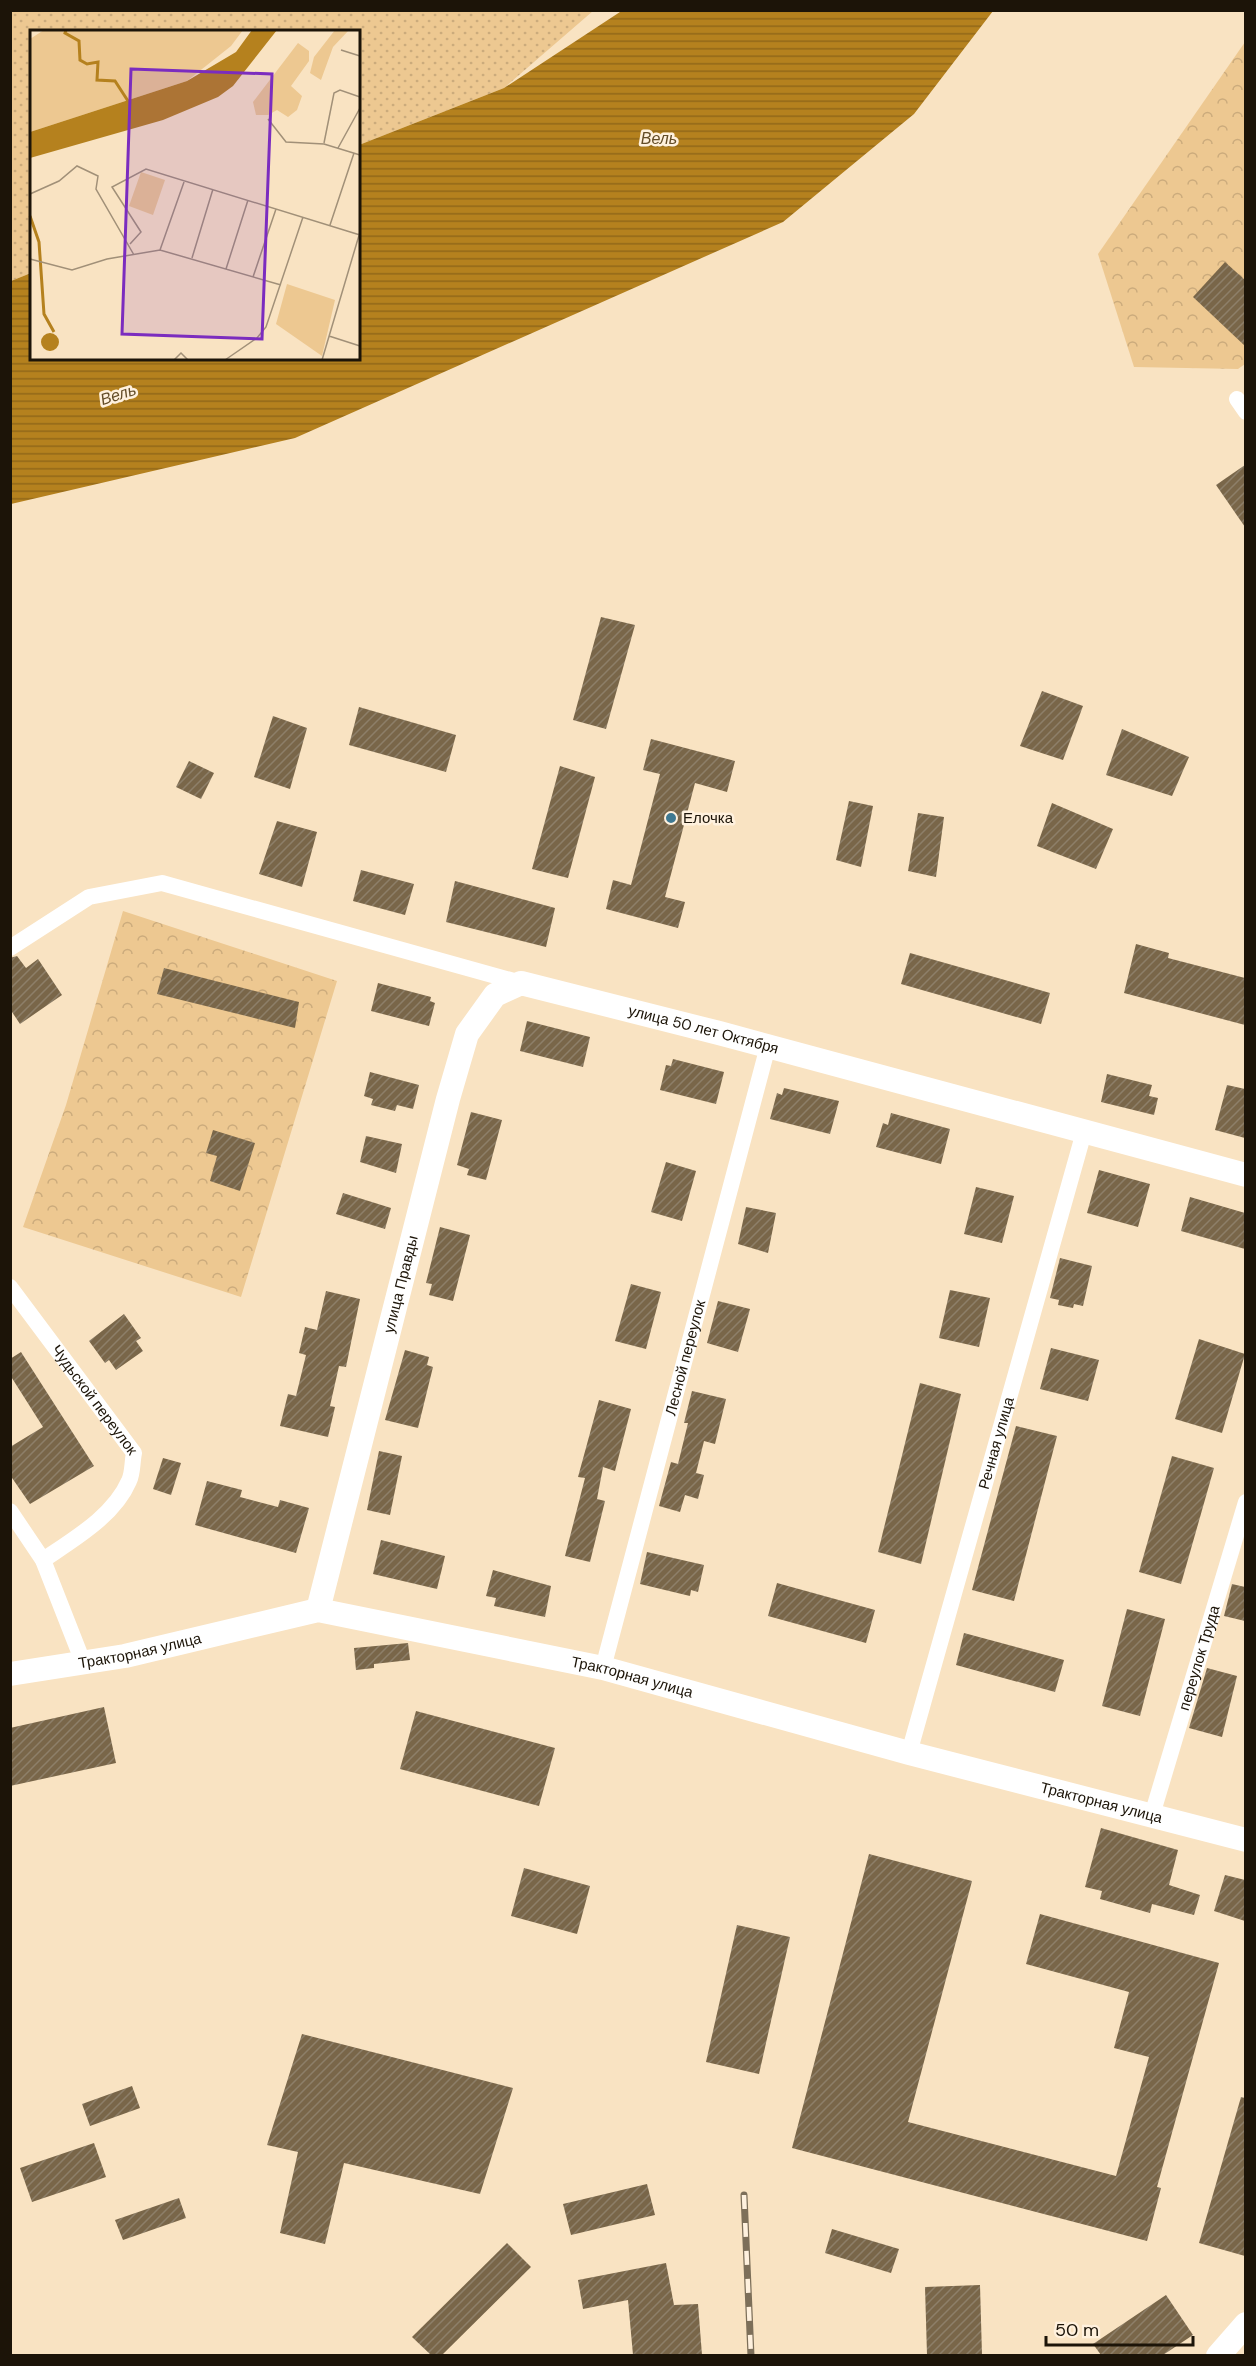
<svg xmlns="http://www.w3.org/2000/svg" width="1256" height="2366" viewBox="0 0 1256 2366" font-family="'DM Sans',sans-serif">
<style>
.grass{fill:url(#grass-dots)}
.park{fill:url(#park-crowns)}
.water{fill:url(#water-rules)}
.building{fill:url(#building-hatch)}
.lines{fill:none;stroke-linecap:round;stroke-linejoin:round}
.street{stroke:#fff;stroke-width:16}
.secondary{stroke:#fff;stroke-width:24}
.rail-casing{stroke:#7d6f59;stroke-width:7}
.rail{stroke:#fff1de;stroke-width:4.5;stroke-dasharray:14;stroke-linecap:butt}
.poi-dot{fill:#3f7992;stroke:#fff1de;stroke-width:2}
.labels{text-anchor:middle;stroke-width:5;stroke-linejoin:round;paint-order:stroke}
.poi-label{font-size:15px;fill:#1c1408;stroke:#fff1de;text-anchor:start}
.street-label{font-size:15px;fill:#1c1408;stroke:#fff1de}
.water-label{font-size:16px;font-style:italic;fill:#634c27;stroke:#fff1de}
.inset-river{fill:none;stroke:#b5811e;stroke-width:3}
.inset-road{fill:none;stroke:#a19078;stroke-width:1.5}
.view{fill:#7b2cbf;fill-opacity:0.15;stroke:#7b2cbf;stroke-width:3}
.inset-edge{fill:none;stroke:#1c1408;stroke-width:3}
</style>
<defs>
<pattern id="grass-dots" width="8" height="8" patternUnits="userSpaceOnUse" patternTransform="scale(1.5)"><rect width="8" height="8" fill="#edc891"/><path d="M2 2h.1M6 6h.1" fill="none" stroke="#cbab7c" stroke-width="1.8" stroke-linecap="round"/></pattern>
<pattern id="park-crowns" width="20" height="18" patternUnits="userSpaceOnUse" patternTransform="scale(1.5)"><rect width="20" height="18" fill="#edc891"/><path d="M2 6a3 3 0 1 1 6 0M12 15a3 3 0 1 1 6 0" fill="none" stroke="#cbab7c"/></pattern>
<pattern id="water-rules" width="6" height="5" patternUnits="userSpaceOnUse" patternTransform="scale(1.5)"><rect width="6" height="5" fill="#b5811e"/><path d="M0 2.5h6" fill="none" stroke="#926818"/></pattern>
<pattern id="building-hatch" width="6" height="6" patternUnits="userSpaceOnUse" patternTransform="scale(1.5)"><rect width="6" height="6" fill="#796649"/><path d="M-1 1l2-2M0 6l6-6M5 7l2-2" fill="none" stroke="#8d7f69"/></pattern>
</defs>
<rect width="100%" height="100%" fill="#f9e3c2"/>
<path class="grass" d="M11,11H593L504,88L359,145L358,32H32L31,273L11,281Z"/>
<g class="park">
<path d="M1245,42V364L1238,369L1134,367L1098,254Z"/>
<path d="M123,911L337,981L241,1297L23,1227L66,1105Z"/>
</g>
<path class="water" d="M623,10L993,11L914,114L783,222L295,438L11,504V281L31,273L32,358H358L359,145L504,88Z"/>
<g class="building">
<path d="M1225,262L1245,280V346L1193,297Z"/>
<path d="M1245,465V527L1216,485Z"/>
<path d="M601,617L635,625L606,729L573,720Z"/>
<path d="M1042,691L1083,706L1063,760L1020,746Z"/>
<path d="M359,707L456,735L446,772L349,745Z"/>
<path d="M273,716L307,728L290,789L254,777Z"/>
<path d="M1122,729L1189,757L1172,796L1106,775Z"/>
<path d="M651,739L735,761L727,792L695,783L665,897L685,902L678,928L606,909L613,880L631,885L660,774L643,770Z"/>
<path d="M189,761L214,773L201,799L176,787Z"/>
<path d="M560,766L595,777L568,878L532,869Z"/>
<path d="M849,801L873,806L861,867L836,860Z"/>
<path d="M1052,803L1113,829L1096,869L1037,846Z"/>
<path d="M918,813L944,817L936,877L908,871Z"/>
<path d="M277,821L317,832L302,887L259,874Z"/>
<path d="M361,870L414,884L405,915L353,901Z"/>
<path d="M455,881L555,908L546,947L446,922Z"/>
<path d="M1136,944L1169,953L1168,958L1245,978V1025L1124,993Z"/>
<path d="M910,953L1050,993L1041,1024L901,984Z"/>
<path d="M17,956L26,968L38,959L62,995L20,1024L10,1009V958Z"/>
<path d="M164,968L299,1002L295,1028L157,994Z"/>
<path d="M378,983L431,997L430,1001L435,1003L429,1026L371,1011Z"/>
<path d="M527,1021L590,1037L583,1067L520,1051Z"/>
<path d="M673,1059L724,1072L716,1104L660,1090L666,1065L671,1066Z"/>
<path d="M370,1072L419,1085L413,1109L397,1105L395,1111L371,1105L373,1099L364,1096Z"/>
<path d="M1107,1074L1152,1085L1149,1096L1158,1098L1154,1115L1101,1102Z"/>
<path d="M1227,1085L1245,1089V1138L1215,1130Z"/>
<path d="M784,1088L839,1101L830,1134L770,1119L777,1093L782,1095Z"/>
<path d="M471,1112L502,1120L486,1180L467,1175L469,1169L457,1165Z"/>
<path d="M891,1113L950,1129L941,1164L876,1147L883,1123L888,1125Z"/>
<path d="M213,1130L255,1143L240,1191L210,1181L217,1156L206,1153Z"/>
<path d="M366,1136L402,1144L396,1173L360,1162Z"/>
<path d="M666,1162L696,1171L682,1221L651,1212Z"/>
<path d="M1099,1170L1150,1184L1138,1227L1087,1213Z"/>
<path d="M976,1187L1014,1196L1002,1243L964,1234Z"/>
<path d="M343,1193L391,1208L385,1229L336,1214Z"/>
<path d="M1190,1197L1245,1213V1249L1181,1231Z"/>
<path d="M746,1207L776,1213L768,1253L738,1244Z"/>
<path d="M440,1227L470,1235L453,1301L429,1295L432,1284L426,1283Z"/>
<path d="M1060,1258L1092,1266L1083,1306L1074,1304L1073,1308L1058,1305L1059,1300L1050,1298Z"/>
<path d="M631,1284L661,1292L646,1349L615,1341Z"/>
<path d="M950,1290L990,1298L979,1347L939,1338Z"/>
<path d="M326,1291L360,1299L346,1367L339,1366L330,1406L335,1407L328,1437L280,1426L288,1394L296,1396L306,1355L299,1353L305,1327L317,1330Z"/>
<path d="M718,1301L750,1309L738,1352L707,1343Z"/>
<path d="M124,1314L141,1338L136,1341L143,1351L116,1370L109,1360L105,1363L89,1341Z"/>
<path d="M1199,1339L1245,1354L1222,1433L1175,1419Z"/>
<path d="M1051,1348L1099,1360L1088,1401L1040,1389Z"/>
<path d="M405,1350L429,1357L427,1365L433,1367L418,1428L385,1420Z"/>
<path d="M21,1352L94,1466L30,1504L10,1475V1447L43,1427L10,1375V1359Z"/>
<path d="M920,1383L961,1394L921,1564L878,1552Z"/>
<path d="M692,1391L726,1399L715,1444L704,1441L696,1473L704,1475L698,1499L685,1495L680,1512L659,1506L671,1462L678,1464L688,1423H684Z"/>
<path d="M599,1400L631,1409L615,1471L603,1467L597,1499L605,1501L590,1562L565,1556L585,1478L578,1477Z"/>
<path d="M1016,1426L1057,1436L1014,1601L972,1590Z"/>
<path d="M379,1451L402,1456L390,1515L367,1510Z"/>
<path d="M1172,1456L1214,1468L1181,1584L1139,1572Z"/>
<path d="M163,1458L181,1463L171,1495L153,1489Z"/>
<path d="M207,1481L242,1490L240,1497L278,1507L280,1500L309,1508L296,1553L195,1525Z"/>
<path d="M381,1540L445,1556L437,1589L373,1574Z"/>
<path d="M647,1552L704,1565L698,1592L691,1590L690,1596L640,1584Z"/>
<path d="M493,1570L551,1586L545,1617L494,1606L496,1598L486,1596Z"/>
<path d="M777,1583L875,1610L866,1643L768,1616Z"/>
<path d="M1232,1584L1245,1587V1621L1224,1616Z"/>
<path d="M1127,1609L1165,1619L1140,1716L1102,1706Z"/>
<path d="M964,1633L1064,1660L1055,1692L956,1665Z"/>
<path d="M408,1643L410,1660L374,1664V1668L356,1670L354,1648Z"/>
<path d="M1207,1668L1237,1676L1222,1737L1189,1728Z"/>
<path d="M104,1707L116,1763L10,1786V1728Z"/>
<path d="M416,1711L555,1748L539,1806L400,1769Z"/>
<path d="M1101,1828L1178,1850L1169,1885L1200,1895L1194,1915L1152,1904L1150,1913L1100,1899L1102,1891L1085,1887Z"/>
<path d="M869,1854L972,1881L908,2122L1116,2176L1149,2057L1114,2048L1129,1992L1026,1964L1040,1914L1219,1963L1157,2187L1161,2188L1147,2241L792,2148Z"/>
<path d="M524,1868L590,1886L577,1934L511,1916Z"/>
<path d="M1225,1875L1245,1880V1921L1214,1911Z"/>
<path d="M737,1925L790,1937L759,2074L706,2062Z"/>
<path d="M302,2034L513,2088L480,2194L344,2163L325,2244L280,2233L298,2152L267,2145Z"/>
<path d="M132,2086L140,2108L90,2126L82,2104Z"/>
<path d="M1241,2097L1245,2098V2256L1199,2243Z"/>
<path d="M94,2143L106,2177L32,2202L20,2168Z"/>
<path d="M647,2184L655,2215L571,2235L563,2204Z"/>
<path d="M179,2198L186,2218L123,2240L115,2220Z"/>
<path d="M832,2229L899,2249L891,2273L825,2253Z"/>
<path d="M507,2243L531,2267L442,2355H431L412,2337Z"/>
<path d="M666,2263L674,2305L698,2304L702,2355H633L628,2300L583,2309L578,2280Z"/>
<path d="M980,2285L982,2355H927L925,2287Z"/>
<path d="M1166,2295L1193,2335L1163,2355H1101L1093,2344Z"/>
</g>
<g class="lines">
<g class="street">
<path d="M1237,399L1246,412"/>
<path d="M10,948L89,897L162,883L521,983"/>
<path id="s1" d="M10,1287L134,1453C132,1462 133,1473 129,1481C114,1516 74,1539 43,1560"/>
<path d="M10,1511L43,1560L83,1662"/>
<path id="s2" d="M603,1668L768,1046"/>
<path id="s3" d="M909,1753L1084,1132"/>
<path id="s4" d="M1152,1815L1246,1502"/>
</g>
<g class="secondary">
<path id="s5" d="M318,1610L448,1099L467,1034L495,995L521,983L719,1033L1246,1175"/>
<path id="s6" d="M10,1674L125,1656L318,1610L603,1668L909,1753L1246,1840"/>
<path d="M1218,2356L1246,2324"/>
</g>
<g class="rail-casing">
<path id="rail" d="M744,2195L751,2356"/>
</g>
<use href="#rail" class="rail"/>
</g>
<circle class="poi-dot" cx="671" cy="818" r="6"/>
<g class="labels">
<g class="poi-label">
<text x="683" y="823">Елочка</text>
</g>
<g class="street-label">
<text dy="5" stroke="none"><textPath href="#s5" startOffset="860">улица 50 лет Октября</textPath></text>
<text dy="5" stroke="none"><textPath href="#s5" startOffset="336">улица Правды</textPath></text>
<text dy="5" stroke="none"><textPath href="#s2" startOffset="321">Лесной переулок</textPath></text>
<text dy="5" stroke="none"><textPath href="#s1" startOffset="141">Чудьской переулок</textPath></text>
<text dy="5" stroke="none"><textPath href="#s3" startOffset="322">Речная улица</textPath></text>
<text dy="5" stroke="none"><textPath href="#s6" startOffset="132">Тракторная улица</textPath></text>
<text dy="5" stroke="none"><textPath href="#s4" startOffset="164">переулок Труда</textPath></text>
<text dy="5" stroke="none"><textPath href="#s6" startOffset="636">Тракторная улица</textPath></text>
<text dy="5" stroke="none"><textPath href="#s6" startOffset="1122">Тракторная улица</textPath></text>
</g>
<g class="water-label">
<text x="659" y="144">Вель</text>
<text transform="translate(118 394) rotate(-18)" y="6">Вель</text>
</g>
</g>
<g transform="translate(30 30)">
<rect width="330" height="330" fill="#f9e3c2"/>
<path d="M14,0H213L201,16L157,51L0,102V9Z" fill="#edc891"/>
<path d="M305,0H319L303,17L291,50L280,43L284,27ZM268,13L279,21V31L261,56L272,66L267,80L258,87L247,80L238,85H226L223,72ZM111,142L135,150L123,185L99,176ZM257,254L305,270L292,326L246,294Z" fill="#edc891"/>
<path d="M222,0H247L203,56L188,67L133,90L0,128V102L157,51L206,22ZM11 312a9 9 0 1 1 18 0a9 9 0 1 1-18 0Z" fill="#b5811e"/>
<path class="inset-river" d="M36,0L35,3L49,11L50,30L57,34L68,32L67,50L85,51L98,71M0,186L9,212L14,284L24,302"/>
<path class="inset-road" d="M311,20L330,26M238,89L256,112L294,114L330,125M294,113L304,63L310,60L330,67M308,118L330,78M0,164L29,151L47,136L68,146L66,159L104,225M300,195L324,123M100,214L111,202L82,157L116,139L330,205M130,220L154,152M162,228L183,159M0,229L42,240L77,229L130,220L251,255M196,239L218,170M223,247L246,179M299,306L330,316M144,330L151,323L158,330M195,330L227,308L236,297L273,187M292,330L330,202"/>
<path class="view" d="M101,39L242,44L232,309L92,304Z"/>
<rect width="330" height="330" class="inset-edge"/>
</g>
<rect width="1256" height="2366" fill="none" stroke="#1c1408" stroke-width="24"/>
<path d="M1046 2336v9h147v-9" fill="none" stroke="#1c1408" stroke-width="3"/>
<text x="1055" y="2336" font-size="18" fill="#1c1408" stroke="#fff1de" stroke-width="4.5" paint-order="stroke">50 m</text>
</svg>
